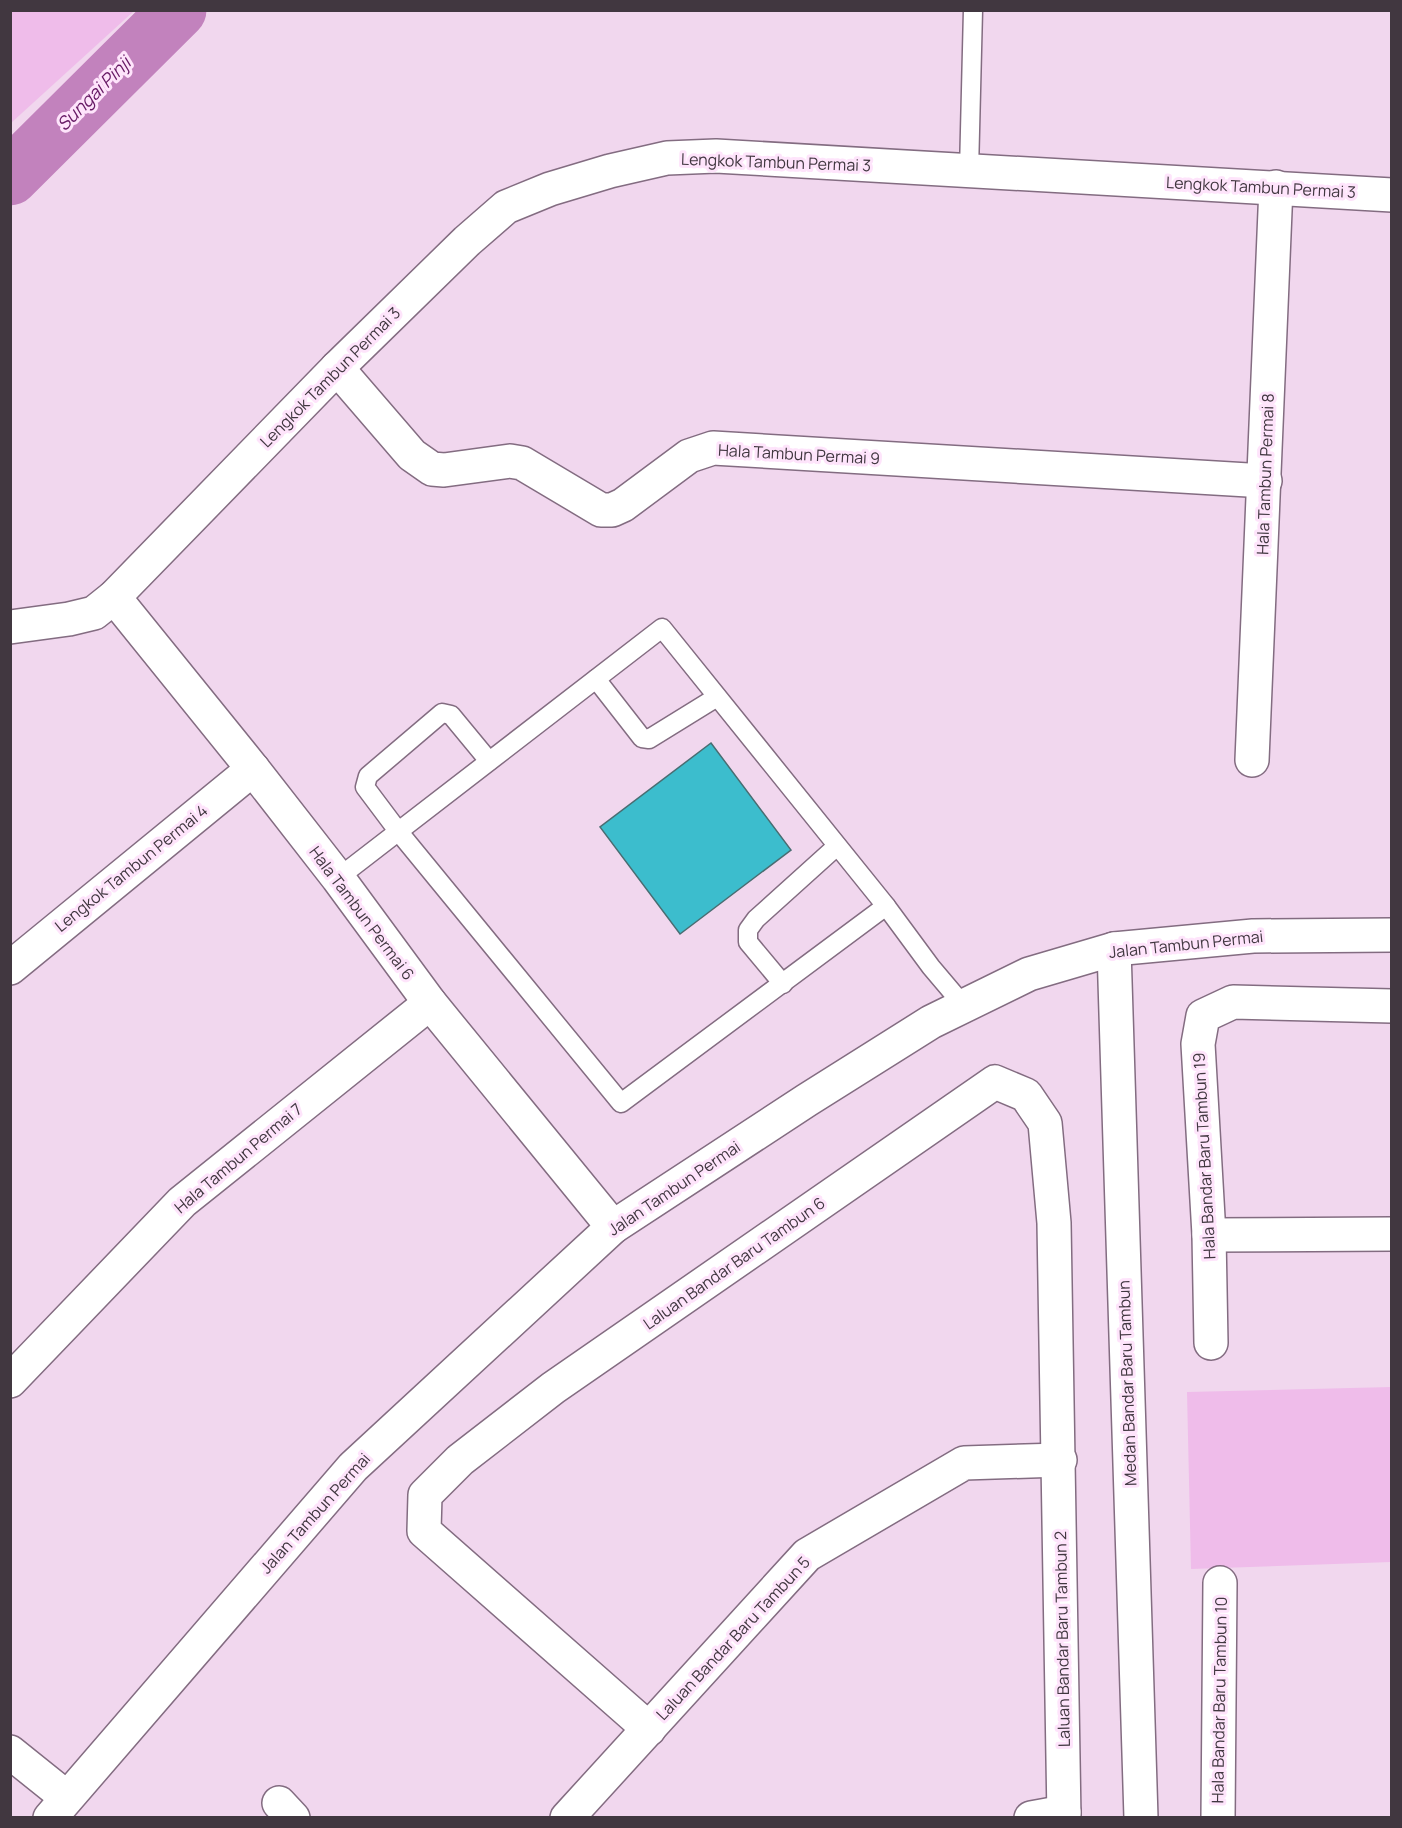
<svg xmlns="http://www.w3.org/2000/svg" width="1402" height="1828" viewBox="0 0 1402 1828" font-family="Manrope,sans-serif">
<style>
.green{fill:#efbcea}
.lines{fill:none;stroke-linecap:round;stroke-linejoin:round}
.river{stroke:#c282bd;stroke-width:57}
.building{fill:#3cbdcd;stroke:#496d72;stroke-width:1.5}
.service-casing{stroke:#836c81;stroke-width:21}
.minor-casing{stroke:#836c81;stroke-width:36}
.tertiary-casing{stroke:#836c81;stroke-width:36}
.service{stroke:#fff;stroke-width:18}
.minor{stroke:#fff;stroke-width:33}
.tertiary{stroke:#fff;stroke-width:33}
.labels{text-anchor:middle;stroke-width:6;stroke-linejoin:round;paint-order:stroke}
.street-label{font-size:16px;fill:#413740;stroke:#fee4fb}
.water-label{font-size:18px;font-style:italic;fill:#661964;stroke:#fee4fb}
</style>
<rect width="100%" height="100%" fill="#f1d7ee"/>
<g class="green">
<path d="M11,10H134V11L11,123Z"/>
<path d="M1391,1387V1562L1191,1569L1187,1392Z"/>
</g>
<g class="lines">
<path class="river" d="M10,177L178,10"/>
</g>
<path class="building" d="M711,743L791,850L680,934L600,827Z"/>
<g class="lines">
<g class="service-casing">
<g id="service">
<path d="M969,171L973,10"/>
<path d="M596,679L642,738L649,739L717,697"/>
<path d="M489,761L451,715L442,713L368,776L365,787L398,831L621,1103L886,906L931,967L964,1006"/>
<path d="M338,878L662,628L886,906"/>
<path d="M783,984L748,942V930L756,919L837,846"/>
</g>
</g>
<g class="minor-casing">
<g id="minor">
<path d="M337,368L412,455L432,469L444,470L510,461L522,463L601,510H612L623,505L689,456L713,448L1265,481"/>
<path d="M114,597L253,769L338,878L430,1003L613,1227"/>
<path d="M10,627L69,619L94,613L114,597L337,368L467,241L506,207L550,189L610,171L667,158L716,156L1392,195"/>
<path d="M1252,760L1276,187"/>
<path d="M1114,949L1141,1818"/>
<path d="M10,968L253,769"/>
<path d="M1209,1235L1392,1234"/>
<path d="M1211,1343L1209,1235L1198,1044L1203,1016L1233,1002L1392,1006"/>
<path d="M10,1381L182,1202L430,1003"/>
<path d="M649,1729L424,1531L425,1495L460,1460L553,1388L995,1082L1026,1095L1045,1123L1054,1223L1064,1818"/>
<path d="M10,1752L66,1797"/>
<path d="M279,1803L293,1818"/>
<path d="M567,1818L807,1555L964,1463L1060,1460"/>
<path d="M1031,1818L1064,1812"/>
<path d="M1218,1818L1220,1583"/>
</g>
</g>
<g class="tertiary-casing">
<path id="tertiary" d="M50,1818L353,1467L613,1227L807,1100L931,1022L1029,974L1114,949L1253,936L1392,935"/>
</g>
<use href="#service" class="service"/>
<use href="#minor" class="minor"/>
<use href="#tertiary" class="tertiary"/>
</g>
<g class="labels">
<g class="street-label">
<text transform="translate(776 162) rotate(2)" y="6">Lengkok Tambun Permai 3</text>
<text transform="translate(1261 187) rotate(3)" y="6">Lengkok Tambun Permai 3</text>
<text transform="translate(330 377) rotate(-45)" y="6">Lengkok Tambun Permai 3</text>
<text transform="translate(799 454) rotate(3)" y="6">Hala Tambun Permai 9</text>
<text transform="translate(1265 474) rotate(-88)" y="6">Hala Tambun Permai 8</text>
<text transform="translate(131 868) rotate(-39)" y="6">Lengkok Tambun Permai 4</text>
<text transform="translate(362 913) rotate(53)" y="6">Hala Tambun Permai 6</text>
<text transform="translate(1186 944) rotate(-6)" y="6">Jalan Tambun Permai</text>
<text transform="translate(1204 1156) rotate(-93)" y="6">Hala Bandar Baru Tambun 19</text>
<text transform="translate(238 1158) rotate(-40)" y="6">Hala Tambun Permai 7</text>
<text transform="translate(674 1188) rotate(-34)" y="6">Jalan Tambun Permai</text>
<text transform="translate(734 1263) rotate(-35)" y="6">Laluan Bandar Baru Tambun 6</text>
<text transform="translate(1127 1383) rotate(-92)" y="6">Medan Bandar Baru Tambun</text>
<text transform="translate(315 1513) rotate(-48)" y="6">Jalan Tambun Permai</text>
<text transform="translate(733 1638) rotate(-47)" y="6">Laluan Bandar Baru Tambun 5</text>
<text transform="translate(1062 1639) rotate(-91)" y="6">Laluan Bandar Baru Tambun 2</text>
<text transform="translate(1219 1700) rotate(-89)" y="6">Hala Bandar Baru Tambun 10</text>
</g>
<g class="water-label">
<text transform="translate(94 94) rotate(-45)" y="6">Sungai Pinji</text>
</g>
</g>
<rect width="1402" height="1828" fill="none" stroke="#413740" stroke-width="24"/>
</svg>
